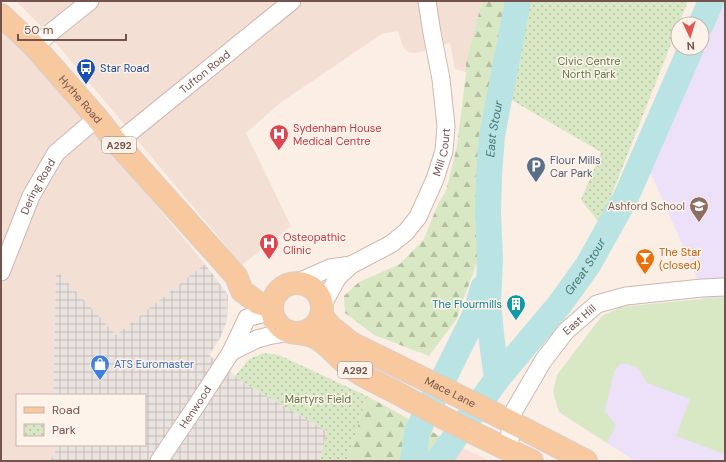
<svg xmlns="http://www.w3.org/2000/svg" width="726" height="462" viewBox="0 0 726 462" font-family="'DM Sans',sans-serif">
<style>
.residential{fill:#f3dfd3}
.commercial{fill:#fbddd9}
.industrial{fill:url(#industrial-grid)}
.education{fill:#ece1f8}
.grass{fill:#d9e8c4}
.forest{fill:url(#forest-firs)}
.park{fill:url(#park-dots)}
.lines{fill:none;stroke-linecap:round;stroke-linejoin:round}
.river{stroke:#bae4e3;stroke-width:26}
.minor-casing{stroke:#cfb7ae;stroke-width:19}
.primary-casing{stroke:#d8cfcd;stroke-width:24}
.minor{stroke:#fff;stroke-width:17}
.primary{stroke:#f8c89f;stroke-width:22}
.labels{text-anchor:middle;stroke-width:3;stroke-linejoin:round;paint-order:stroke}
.shield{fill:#fef3eb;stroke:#9d837b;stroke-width:1}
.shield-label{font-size:10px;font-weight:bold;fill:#73534b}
.park-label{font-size:11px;fill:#5c7843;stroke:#fef3eb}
.transit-label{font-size:11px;fill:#164399;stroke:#fef3eb;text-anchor:start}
.street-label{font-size:11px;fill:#73534b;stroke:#fef3eb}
.health-label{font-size:11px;fill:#be3a42;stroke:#fef3eb;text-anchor:start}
.service-label{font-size:11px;fill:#4e5e75;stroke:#fef3eb;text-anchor:start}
.education-label{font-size:11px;fill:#785e54;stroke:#fef3eb;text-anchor:end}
.food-label{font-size:11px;fill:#c56008;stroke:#fef3eb;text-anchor:start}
.culture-label{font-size:11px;fill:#0d838f;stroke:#fef3eb;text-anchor:end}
.shop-label{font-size:11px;fill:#366cbe;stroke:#fef3eb;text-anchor:start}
.water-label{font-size:12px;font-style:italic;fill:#407878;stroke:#fef3eb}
</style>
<defs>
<pattern id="industrial-grid" width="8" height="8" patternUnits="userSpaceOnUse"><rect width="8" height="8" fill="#ebe3df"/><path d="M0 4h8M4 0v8" fill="none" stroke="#c3bbb7"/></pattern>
<pattern id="forest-firs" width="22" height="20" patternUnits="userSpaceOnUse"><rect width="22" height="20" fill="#d9e8c4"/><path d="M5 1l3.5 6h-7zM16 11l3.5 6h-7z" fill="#b4bfa1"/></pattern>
<pattern id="park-dots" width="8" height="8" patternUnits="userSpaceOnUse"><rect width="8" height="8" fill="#d9e8c4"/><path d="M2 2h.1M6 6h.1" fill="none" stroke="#b4bfa1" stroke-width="1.8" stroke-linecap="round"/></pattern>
</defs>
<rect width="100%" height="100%" fill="#fbefe5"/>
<g class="residential">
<path d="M16,1H482L466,62V72L455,69L450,43L416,53L407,52L402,44L398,31L382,34L280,103L246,133L291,226L242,265L46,31Z"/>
<path d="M1,23L36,55L89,125L205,264L116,335L56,271L53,395H17V445H55V452L50,461H1Z"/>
</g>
<path class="commercial" d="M454,444L490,461H445Z"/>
<path class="industrial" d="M205,264L228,295L227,321L220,338L209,355L244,383L327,431L320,461H50L55,452V445H145V395H53L56,270L116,335Z"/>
<path class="education" d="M710,1H725V461H635L559,412L553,392L557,375L602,316L621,307L701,299L699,283L646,162L691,48H702V24H701Z"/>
<path class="grass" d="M725,297V454L676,436L690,399L647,383L639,369L628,364H620L614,372L605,411L616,425L607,443L559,412L553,392L557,375L602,316L621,307Z"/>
<g class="forest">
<path d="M482,1H514L500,63L489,116L477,219L479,257L456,320L429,356L374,335L345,313L344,296L359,282L400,264L424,239L438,204L446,191L457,146L466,73V62Z"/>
<path d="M367,396L454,444L445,461H347Z"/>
</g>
<g class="park">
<path d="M525,1H688L600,224L581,200L601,152L501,94Z"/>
<path d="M264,353L279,355L367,396L347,461H320L327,431L244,383L235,376L249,359Z"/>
</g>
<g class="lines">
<g class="river">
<path d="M701,24L711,1"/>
<path id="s1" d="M497,379L492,342L488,304L490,259L488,213L489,175L492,136L518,1"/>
<path d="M413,461L417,432L475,315L483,288"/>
<path id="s2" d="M438,461L497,379L560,304L588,265L626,197L691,48"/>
</g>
<g class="minor-casing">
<g id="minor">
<path d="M34,46L90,1"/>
<path id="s3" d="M117,143L292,1"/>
<path id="s4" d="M1,272L31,196L56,153L97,118"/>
<path d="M296,283L330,268L351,265"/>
<path id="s5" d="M322,306L338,277L351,265L391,244L406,232L418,217L435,179L444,151L446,126L441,79L432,33L427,1"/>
<path d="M231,352L257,339L272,335L291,332"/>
<path id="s6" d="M510,450V422L515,409L543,361L566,331L597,304L626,296L702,288L725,287"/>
<path id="s7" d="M159,461L198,403L231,352L247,318L272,311"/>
</g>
</g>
<g class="primary-casing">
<g id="primary">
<path id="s8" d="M1,15L34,46L97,118L117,143L236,276L242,291L258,303L272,307"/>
<circle cx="297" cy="308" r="25"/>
<path id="s9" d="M321,315L330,326L351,343L495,414L586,461"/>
<path d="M299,333C318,335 325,344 339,357C343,362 349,365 353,369C367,379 384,386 399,394C442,418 487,440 532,461"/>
</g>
</g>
<use href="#minor" class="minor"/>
<use href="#primary" class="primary"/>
</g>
<defs>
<g id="bus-pin" transform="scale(1)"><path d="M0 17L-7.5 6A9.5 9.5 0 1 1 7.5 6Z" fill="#1a4fb4" stroke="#fef3eb"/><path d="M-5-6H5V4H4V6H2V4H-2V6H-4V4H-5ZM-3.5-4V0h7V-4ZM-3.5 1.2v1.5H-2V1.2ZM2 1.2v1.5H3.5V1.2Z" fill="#fff"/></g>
<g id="hospital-pin" transform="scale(1)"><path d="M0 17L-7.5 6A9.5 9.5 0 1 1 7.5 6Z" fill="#e0444e" stroke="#fef3eb"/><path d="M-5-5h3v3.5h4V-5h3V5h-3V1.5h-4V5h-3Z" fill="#fff"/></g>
<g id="parking-pin" transform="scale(1)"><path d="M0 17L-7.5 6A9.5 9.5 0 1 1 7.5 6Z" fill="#5c6f8a" stroke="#fef3eb"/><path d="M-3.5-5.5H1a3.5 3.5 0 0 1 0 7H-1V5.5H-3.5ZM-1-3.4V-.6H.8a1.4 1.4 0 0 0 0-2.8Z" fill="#fff"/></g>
<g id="school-pin" transform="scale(1)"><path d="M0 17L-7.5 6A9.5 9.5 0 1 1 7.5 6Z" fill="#8d6e63" stroke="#fef3eb"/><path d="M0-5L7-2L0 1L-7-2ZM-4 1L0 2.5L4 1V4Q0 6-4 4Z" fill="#fff"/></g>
<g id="bar-pin" transform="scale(1)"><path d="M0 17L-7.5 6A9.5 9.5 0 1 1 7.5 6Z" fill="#e8710a" stroke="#fef3eb"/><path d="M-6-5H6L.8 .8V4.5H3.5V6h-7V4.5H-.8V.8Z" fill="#fff"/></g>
<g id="building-pin" transform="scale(1)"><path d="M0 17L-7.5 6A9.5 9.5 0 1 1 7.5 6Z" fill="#0f9aa8" stroke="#fef3eb"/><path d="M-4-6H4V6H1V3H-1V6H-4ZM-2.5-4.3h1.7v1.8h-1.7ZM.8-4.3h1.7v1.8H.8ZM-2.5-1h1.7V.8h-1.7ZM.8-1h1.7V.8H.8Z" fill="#fff"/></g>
<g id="shop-pin" transform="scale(1)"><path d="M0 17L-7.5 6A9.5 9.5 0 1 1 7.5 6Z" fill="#3f7fe0" stroke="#fef3eb"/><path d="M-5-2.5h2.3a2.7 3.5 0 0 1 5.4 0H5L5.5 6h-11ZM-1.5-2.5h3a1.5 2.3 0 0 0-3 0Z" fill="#fff"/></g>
</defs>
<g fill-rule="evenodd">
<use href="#bus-pin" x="86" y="68"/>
<use href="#hospital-pin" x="279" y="134"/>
<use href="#parking-pin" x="536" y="166"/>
<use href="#school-pin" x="699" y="206"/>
<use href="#hospital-pin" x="269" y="243"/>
<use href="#bar-pin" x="645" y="258"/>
<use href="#building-pin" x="516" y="304"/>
<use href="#shop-pin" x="100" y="364"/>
</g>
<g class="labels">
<g class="shield">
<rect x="102" y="137" width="34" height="16" rx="3"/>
<rect x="338" y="362" width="34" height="16" rx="3"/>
</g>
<g class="shield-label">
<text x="119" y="149">A292</text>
<text x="355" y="374">A292</text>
</g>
<g class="park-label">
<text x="589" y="65">Civic Centre<tspan x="589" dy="13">North Park</tspan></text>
<text x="318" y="403">Martyrs Field</text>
</g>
<g class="transit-label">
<text x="100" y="72">Star Road</text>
</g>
<g class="street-label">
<text dy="4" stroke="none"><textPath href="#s3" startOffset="113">Tufton Road</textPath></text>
<text dy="4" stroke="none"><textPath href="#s8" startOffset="116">Hythe Road</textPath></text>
<text dy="4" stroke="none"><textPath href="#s5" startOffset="204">Mill Court</textPath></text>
<text dy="4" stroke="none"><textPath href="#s4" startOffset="93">Dering Road</textPath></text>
<text dy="4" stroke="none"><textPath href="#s6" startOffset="153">East Hill</textPath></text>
<text dy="4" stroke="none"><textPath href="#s9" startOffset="152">Mace Lane</textPath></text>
<text dy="4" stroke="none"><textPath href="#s7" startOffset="65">Henwood</textPath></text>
</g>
<g class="health-label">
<text x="293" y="132">Sydenham House<tspan x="293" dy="13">Medical Centre</tspan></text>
<text x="283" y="241">Osteopathic<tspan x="283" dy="13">Clinic</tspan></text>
</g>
<g class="service-label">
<text x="550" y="164">Flour Mills<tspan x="550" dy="13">Car Park</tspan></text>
</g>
<g class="education-label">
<text x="685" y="210">Ashford School</text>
</g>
<g class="food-label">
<text x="659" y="256">The Star<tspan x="659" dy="13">(closed)</tspan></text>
</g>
<g class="culture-label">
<text x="502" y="308">The Flourmills</text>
</g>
<g class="shop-label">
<text x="114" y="368">ATS Euromaster</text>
</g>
<g class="water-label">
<text dy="4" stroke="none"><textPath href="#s1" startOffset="251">East Stour</textPath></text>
<text dy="4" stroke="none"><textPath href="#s2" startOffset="244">Great Stour</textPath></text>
</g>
</g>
<rect width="726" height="462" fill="none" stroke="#73534b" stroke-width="4"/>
<rect x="16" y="394" width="130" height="52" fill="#fef3eb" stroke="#c6b3ab"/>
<rect x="24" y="407" width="20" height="6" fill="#f8c89f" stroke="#c6b3ab"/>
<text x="52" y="414" font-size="12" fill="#73534b">Road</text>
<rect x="24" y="424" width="20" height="12" fill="url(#park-dots)" stroke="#c6b3ab"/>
<text x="52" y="434" font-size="12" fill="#73534b">Park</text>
<g transform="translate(690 36) rotate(176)"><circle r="19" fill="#fef3eb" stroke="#c6b3ab"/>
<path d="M0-3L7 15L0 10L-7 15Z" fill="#e1564e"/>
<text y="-6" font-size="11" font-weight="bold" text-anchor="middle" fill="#73534b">N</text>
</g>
<path d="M18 34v6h108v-6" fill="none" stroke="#73534b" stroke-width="2"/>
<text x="24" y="34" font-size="12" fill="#73534b" stroke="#fef3eb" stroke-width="3" paint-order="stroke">50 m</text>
</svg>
